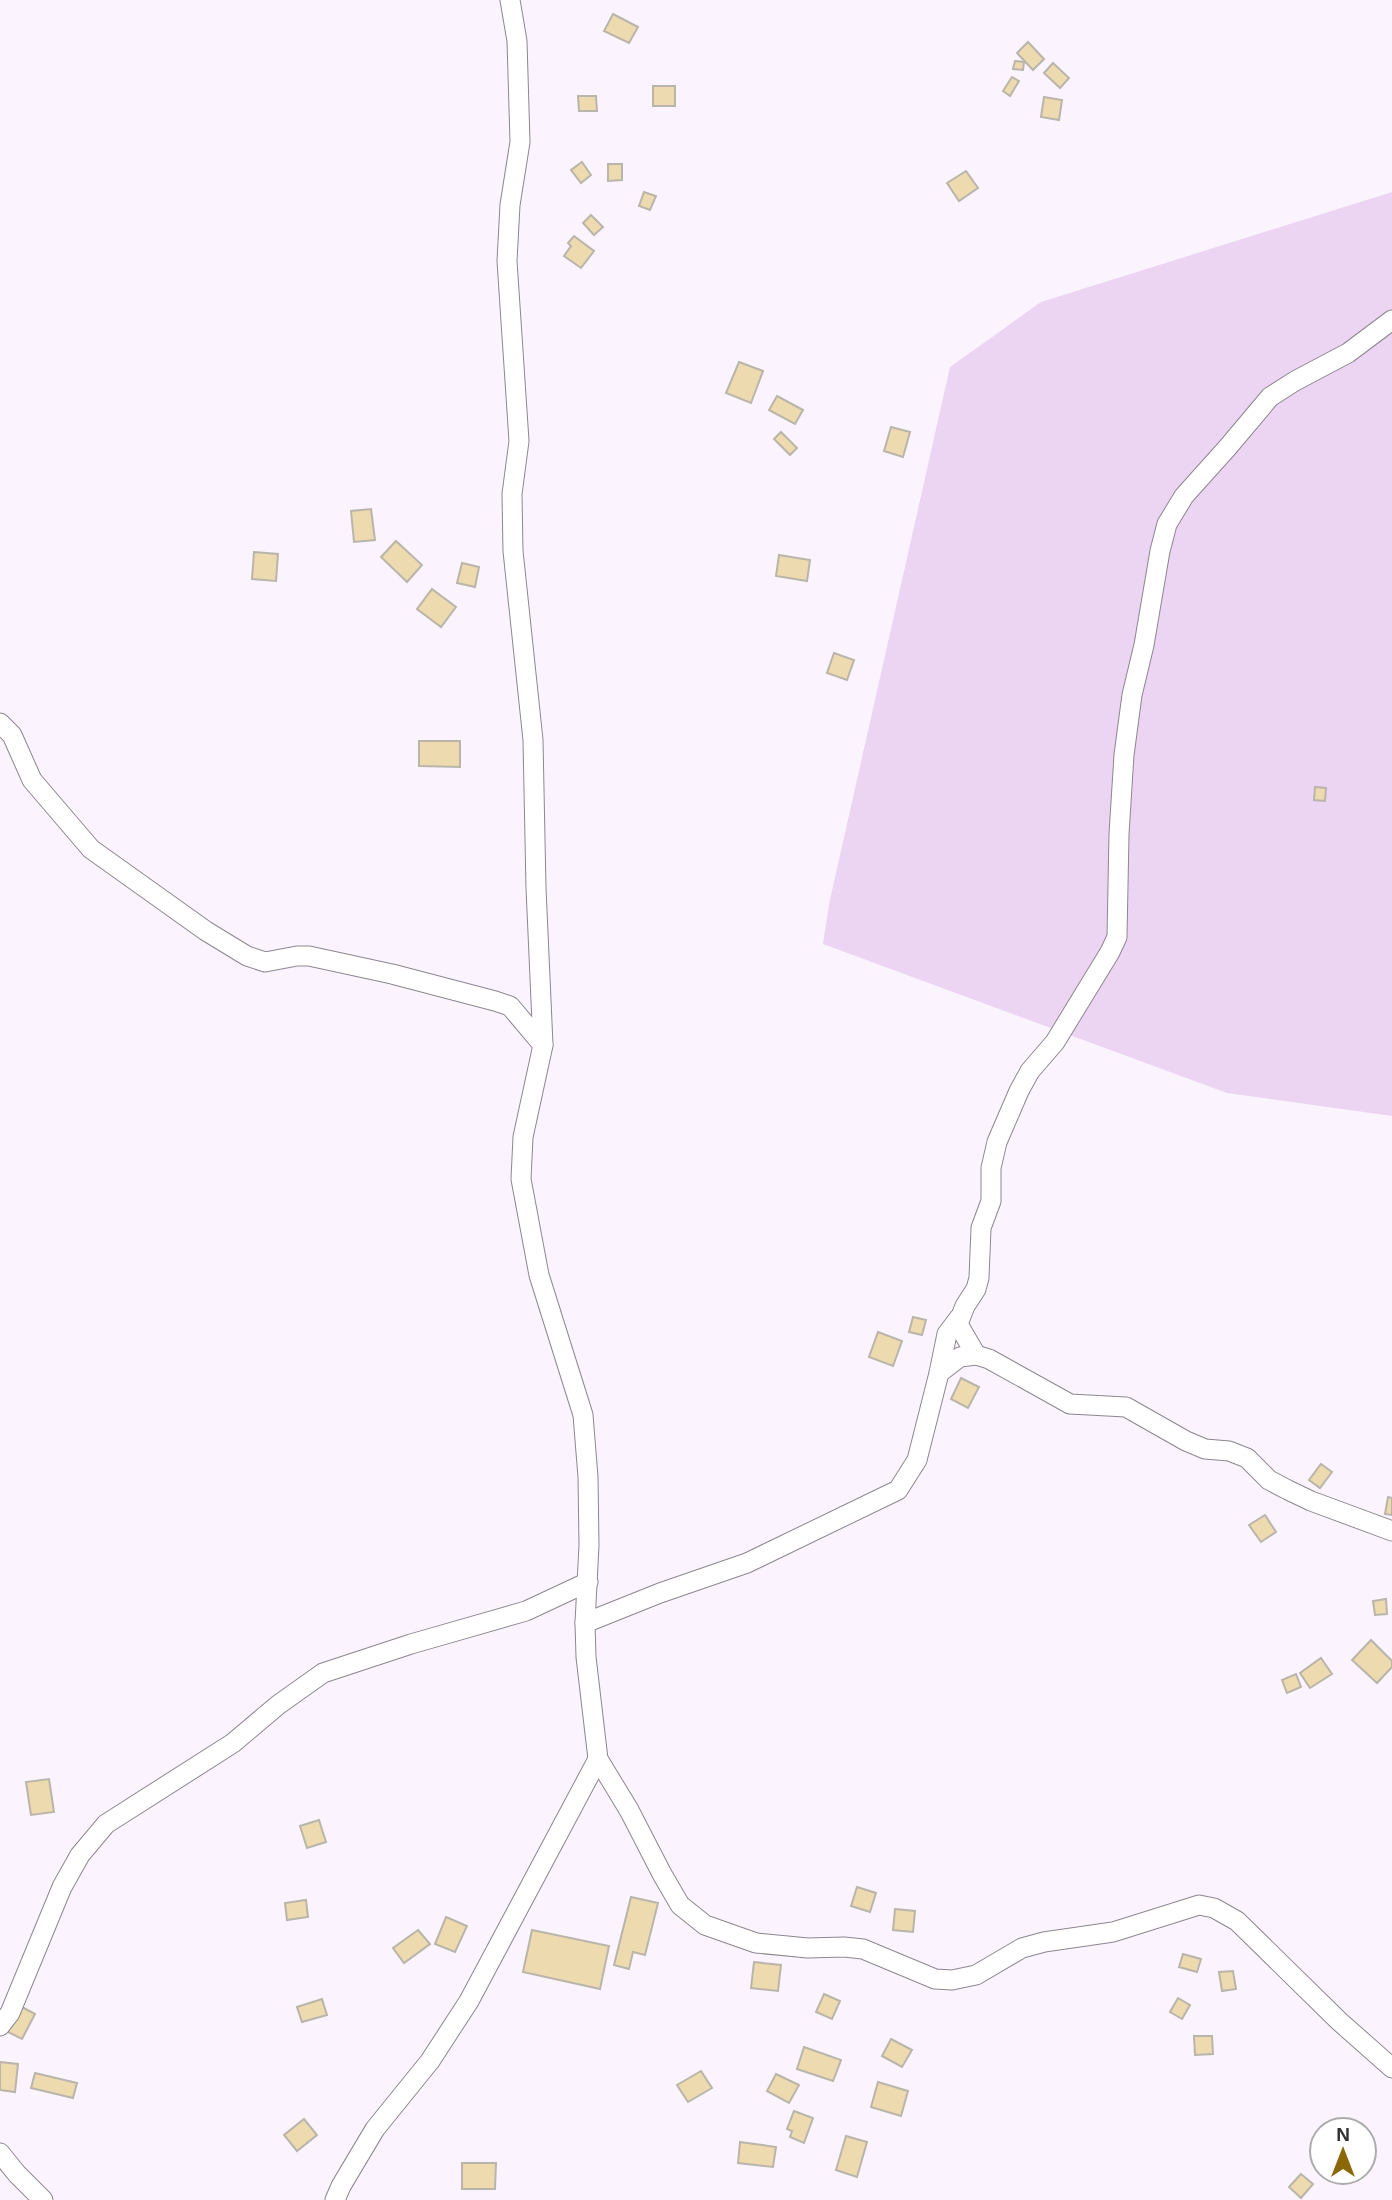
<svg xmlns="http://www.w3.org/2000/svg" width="1392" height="2200" viewBox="0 0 1392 2200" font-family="Arial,sans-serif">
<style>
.green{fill:#ecd5f3}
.building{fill:#eedaaf;stroke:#b9b5ab;stroke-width:2}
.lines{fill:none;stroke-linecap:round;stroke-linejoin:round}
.minor-casing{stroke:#8d868f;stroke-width:21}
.minor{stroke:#fff;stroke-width:19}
</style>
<rect width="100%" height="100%" fill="#fbf4fe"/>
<path class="green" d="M1392,192V1116L1227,1093L823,944L829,904L950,367L1041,302Z"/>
<g class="building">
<path d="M613,14L638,27L629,43L604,31Z"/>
<path d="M1028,42L1044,59L1033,70L1017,53Z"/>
<path d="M1015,61L1024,62L1023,70L1013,69Z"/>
<path d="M1053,63L1069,78L1060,88L1044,73Z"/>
<path d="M1012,77L1019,81L1010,96L1003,91Z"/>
<rect x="653" y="86" width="22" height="20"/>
<path d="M578,96H596L597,111H579Z"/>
<path d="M1044,97L1062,100L1059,120L1041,117Z"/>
<path d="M582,162L591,175L581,183L571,170Z"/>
<path d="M608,164H622V180L608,181Z"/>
<path d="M966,171L978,188L959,201L947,183Z"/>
<path d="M644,192L656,196L650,210L639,206Z"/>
<path d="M591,215L603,227L594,235L583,223Z"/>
<path d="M574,236L594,251L581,268L564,256L571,246L568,243Z"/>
<path d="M739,362L763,371L751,403L726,393Z"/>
<path d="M777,396L803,410L795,424L769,410Z"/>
<path d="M891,427L910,432L903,457L884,451Z"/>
<path d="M781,432L797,448L790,455L774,439Z"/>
<path d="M371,509L375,540L354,542L351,511Z"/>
<path d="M396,541L422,565L407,582L381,557Z"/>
<path d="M254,552L278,554L276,581L252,579Z"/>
<path d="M779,555L810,560L807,581L776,576Z"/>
<path d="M462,563L479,567L475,587L457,583Z"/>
<path d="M432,589L456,607L441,627L417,609Z"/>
<path d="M834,653L854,660L847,680L827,673Z"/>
<path d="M419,741H460V767L419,766Z"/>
<path d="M1315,787L1326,788L1325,801L1314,800Z"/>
<path d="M913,1317L926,1320L922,1335L909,1332Z"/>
<path d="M878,1332L902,1341L893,1366L869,1357Z"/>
<path d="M961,1378L979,1387L968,1408L951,1399Z"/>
<path d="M1321,1464L1332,1472L1320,1488L1309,1480Z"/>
<path d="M1388,1497L1392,1498V1515L1385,1514Z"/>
<path d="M1265,1515L1276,1532L1261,1542L1249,1525Z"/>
<path d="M1386,1599L1387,1614L1375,1615L1373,1601Z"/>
<path d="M1371,1640L1392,1661V1667L1377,1683L1352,1660Z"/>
<path d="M1321,1658L1332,1674L1310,1688L1300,1673Z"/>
<path d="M1296,1674L1301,1687L1287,1693L1282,1680Z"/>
<path d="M49,1779L54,1812L31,1815L26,1782Z"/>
<path d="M319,1820L326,1842L307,1848L300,1826Z"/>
<path d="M857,1887L876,1893L870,1912L851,1906Z"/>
<path d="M631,1897L658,1903L645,1955L633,1952L629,1969L614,1965Z"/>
<path d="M306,1900L308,1917L287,1920L285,1903Z"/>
<path d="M895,1909L915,1911L913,1932L893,1930Z"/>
<path d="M446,1917L467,1926L455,1952L435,1944Z"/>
<path d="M418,1930L430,1944L404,1963L393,1948Z"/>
<path d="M532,1930L609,1946L600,1989L523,1972Z"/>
<path d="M1183,1954L1201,1959L1197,1972L1179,1967Z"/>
<path d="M754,1962L781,1965L778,1991L751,1988Z"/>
<path d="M1233,1971L1236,1989L1222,1991L1219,1972Z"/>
<path d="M824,1994L840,2001L832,2019L816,2012Z"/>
<path d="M1178,1998L1190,2005L1182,2019L1170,2012Z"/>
<path d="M322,1999L327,2015L302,2022L297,2007Z"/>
<path d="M20,2006L35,2014L22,2039L6,2031Z"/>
<path d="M1194,2036H1212L1213,2054L1195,2055Z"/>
<path d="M891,2039L912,2050L902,2067L882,2056Z"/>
<path d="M804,2047L841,2060L833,2081L797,2069Z"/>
<path d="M0,2062L18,2064L15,2092L0,2090Z"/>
<path d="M701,2071L712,2088L688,2102L677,2085Z"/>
<path d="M35,2073L77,2083L73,2098L31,2088Z"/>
<path d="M776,2074L799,2085L789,2103L767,2091Z"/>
<path d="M878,2082L908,2091L901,2116L871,2107Z"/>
<path d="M794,2111L813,2118L804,2143L790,2137L792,2131L787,2129Z"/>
<path d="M304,2119L317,2135L297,2151L284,2135Z"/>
<path d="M846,2136L867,2142L857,2177L836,2170Z"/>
<path d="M740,2142L776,2147L773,2167L738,2163Z"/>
<path d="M462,2163H496L495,2189H462Z"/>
<path d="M1301,2174L1313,2184L1301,2198L1289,2187Z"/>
</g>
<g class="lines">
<g class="minor-casing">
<g id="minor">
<path d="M510,0L517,41L520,142L510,205L507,261L519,441L512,494L513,551L533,740L536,888L543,1045L523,1137L521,1179L539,1275L583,1415L588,1477L589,1545L585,1623L586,1657L598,1759L629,1810L662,1874L680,1905L705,1925L756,1943L808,1948L844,1947L863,1949L935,1979L952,1980L976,1975L1022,1948L1044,1942L1113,1932L1199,1905L1214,1908L1237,1921L1339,2021L1392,2068"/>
<path d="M0,723L12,735L32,780L91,849L206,931L247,956L265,962L297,956H309L392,974L495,1001L510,1006L543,1045"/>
<path d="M976,1355L958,1324L965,1306L976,1289L979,1278L981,1228L991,1201V1168L997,1142L1019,1091L1030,1071L1055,1042L1110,952L1117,937L1119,834L1124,755L1132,695L1144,645L1160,551L1167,524L1184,496L1228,447L1270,397L1295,381L1348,353L1392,320"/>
<path d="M939,1373L947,1334L959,1318"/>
<path d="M585,1623L660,1593L747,1563L898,1490L917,1460L939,1373L960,1357L976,1355L989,1359L1070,1404L1126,1407L1186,1441L1205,1449L1229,1451L1247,1458L1269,1480L1288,1490L1311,1501L1392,1531"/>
<path d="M0,2026L10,2013L62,1887L80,1855L106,1824L233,1743L278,1705L323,1673L411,1644L526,1611L588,1582"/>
<path d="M0,2153L17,2174L43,2200"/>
<path d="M335,2200L341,2186L375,2129L430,2061L469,2001L598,1759"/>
</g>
</g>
<use href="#minor" class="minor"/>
</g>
<g transform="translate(1343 2151)"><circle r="33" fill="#ffffff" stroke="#adacad" stroke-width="2"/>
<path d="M0-5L12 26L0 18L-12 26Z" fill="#8a6807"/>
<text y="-10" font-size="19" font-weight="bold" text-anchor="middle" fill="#323033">N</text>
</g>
</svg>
